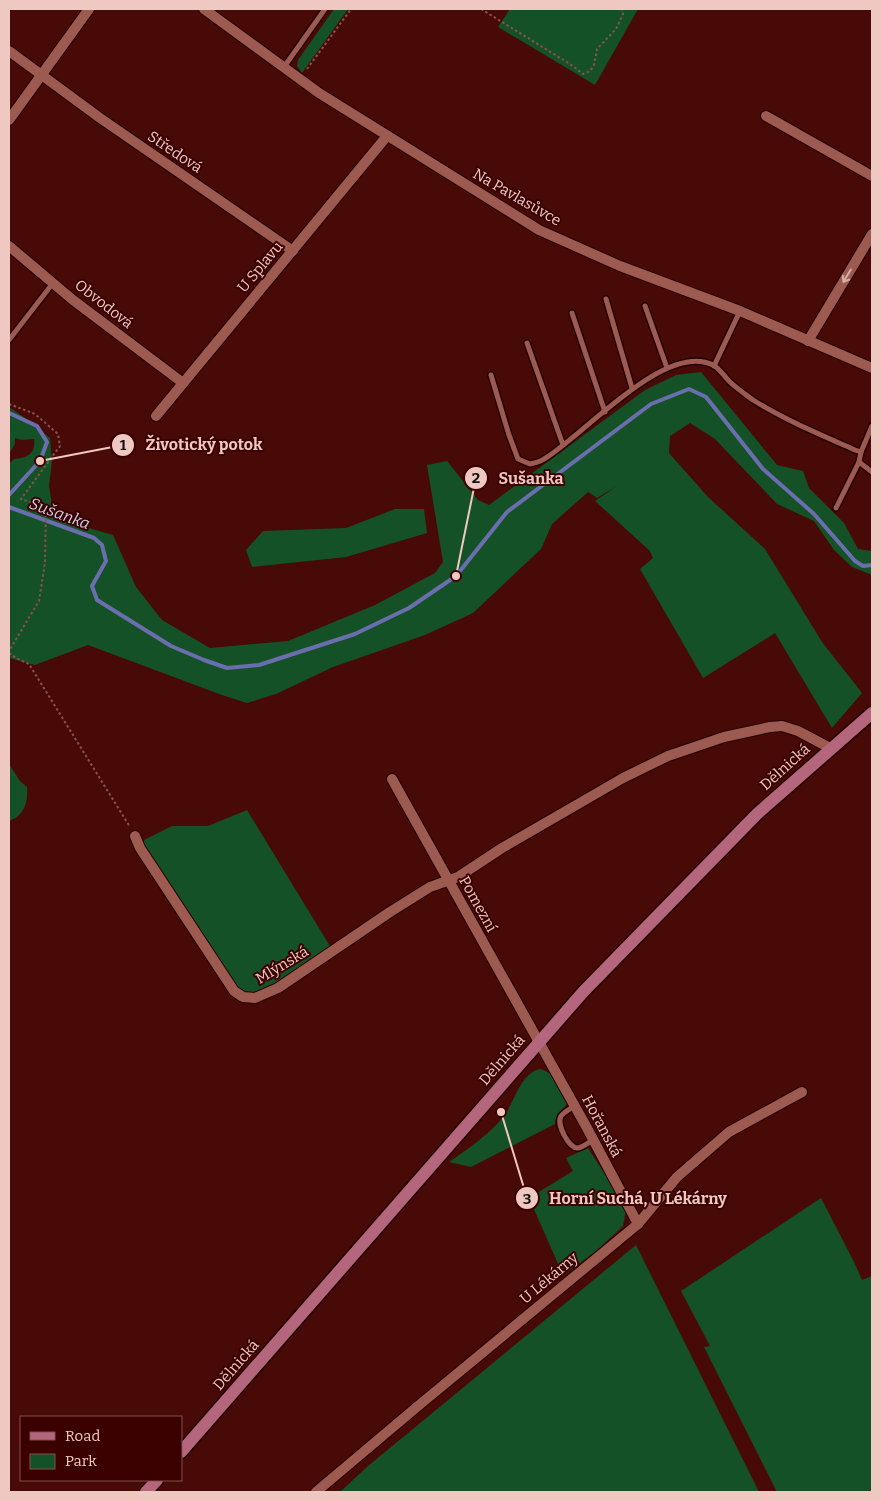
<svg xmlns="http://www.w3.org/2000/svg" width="881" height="1501" viewBox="0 0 881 1501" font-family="Bitter,serif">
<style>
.green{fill:#155126}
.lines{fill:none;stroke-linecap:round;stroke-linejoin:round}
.stream{stroke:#6b6eae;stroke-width:4}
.lane-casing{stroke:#250000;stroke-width:8}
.street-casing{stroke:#250000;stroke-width:12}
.secondary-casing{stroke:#250000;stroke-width:15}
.path{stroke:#87524e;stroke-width:2;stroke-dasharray:2.5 2.5;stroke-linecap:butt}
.lane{stroke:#9d5a50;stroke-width:5}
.street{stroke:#9d5a50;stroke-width:10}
.secondary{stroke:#b4667d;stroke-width:12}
.oneway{stroke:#daaca6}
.labels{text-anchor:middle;stroke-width:4;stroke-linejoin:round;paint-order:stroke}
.street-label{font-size:15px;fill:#efc8c2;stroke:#3b0000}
.water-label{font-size:16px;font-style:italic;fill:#c8d1ea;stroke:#3b0000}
.leader{fill:none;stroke:#efc8c2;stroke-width:2}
.callout-dot{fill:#efc8c2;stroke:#3b0000;stroke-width:2}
.mark-label{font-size:15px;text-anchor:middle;font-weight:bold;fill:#111}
.callout-label{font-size:16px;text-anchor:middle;font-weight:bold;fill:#efc8c2;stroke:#3b0000;stroke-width:4;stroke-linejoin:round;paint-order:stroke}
</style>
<rect width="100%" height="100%" fill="#470a06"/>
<g class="green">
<path d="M334,9H348L302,73L297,66L298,60Z"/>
<path d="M510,9H638L595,85L498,27Z"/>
<path d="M701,372L777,465L803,471L809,488L844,523L858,549L872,551V575L852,567L834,550L814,521L777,504L715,439L690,423L670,436L669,453L708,497L765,549L822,642L862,693L832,728L775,633L703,678L640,569L653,558L650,551L595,501L617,486L597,498L588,492L552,524L541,549L473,613L425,635L333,667L276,694L247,703L222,695L88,645L35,665L9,658V464L14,459C27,458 36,454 34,439L22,440L15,438V444L9,454V407L28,420L50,438L52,461L49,486L54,518L113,535L136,587L162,620L210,648L288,641L375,605L435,573L443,562L427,465L447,461L478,500L489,505L645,390L676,375Z"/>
<path d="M395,509H424L427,533L346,557L252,567L246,550L263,531L346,528Z"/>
<path d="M9,764L20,781L27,787C28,802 25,815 9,821Z"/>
<path d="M247,810L333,951L278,988L243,997L143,852L144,840L172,826H208Z"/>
<path d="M541,1069L551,1074L567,1104L556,1118L555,1124L471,1167L449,1162C468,1149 493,1132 506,1113C515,1100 522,1071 541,1069Z"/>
<path d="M588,1148L612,1185L626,1211L623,1226L595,1252L563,1275L529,1198L573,1171L566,1158Z"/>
<path d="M821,1198L854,1262L862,1280L872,1276V1492H777L704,1347L710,1346L681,1291Z"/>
<path d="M636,1245L759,1492H340L368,1466Z"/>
</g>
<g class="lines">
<g class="stream">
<path d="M9,413L37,426L47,442L40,461L9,495"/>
<path d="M9,507L94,538L102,545L106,561L92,586L97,600L171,646L204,660L227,668L259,665L355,634L409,608L456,576L507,512L651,404L689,389L706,397L763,469L814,514L855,561L863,566L872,565"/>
</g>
<g class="lane-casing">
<g id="lane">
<path d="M284,67L325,9"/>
<path d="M606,299L632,388"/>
<path d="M645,306L667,368"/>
<path d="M572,313L605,412"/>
<path d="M9,340L53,283"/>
<path d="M527,343L563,445"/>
<path d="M714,366L740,311"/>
<path d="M491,375L509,435L518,459L530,464C535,463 540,462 544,459C583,436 665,341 713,365C719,368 724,376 729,381C736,388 745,394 753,400C785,420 821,435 855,450L861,452L872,426"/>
<path d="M861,452L859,462L872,472"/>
<path d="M836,508L859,462"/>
<path d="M574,1106C570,1109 564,1112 561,1116C556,1124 569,1149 578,1148C583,1147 589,1142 593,1140"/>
</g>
</g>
<g class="street-casing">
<g id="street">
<path d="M204,9L319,93L539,230L620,266L740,311L872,368"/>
<path d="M9,51L100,118L293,251"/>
<path d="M766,116L872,176"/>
<path d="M9,120L89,9"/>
<path d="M9,246L73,300L183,383"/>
<path d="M808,341L872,234"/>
<path d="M156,416L387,136"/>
<path d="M392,779L587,1128L638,1224"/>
<path d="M135,836L140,848L234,991L243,997L255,998L278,988L390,912L430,887L458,877L502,848L623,778L668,756L724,737L770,727L782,726L798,731L830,748"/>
<path d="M316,1492L418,1406L638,1224L677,1177L729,1132L802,1092"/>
</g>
</g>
<g class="secondary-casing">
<g id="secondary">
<path d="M181,1452L584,991L757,814L872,713"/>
<path d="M146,1492L157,1480"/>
</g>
</g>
<g class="path">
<path d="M481,9L570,64L583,74L590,71L594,65L597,49L616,29L623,14L622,9"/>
<path d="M307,69L351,9"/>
<path d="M9,404L35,414L58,434L60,446L21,499L46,507L45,563L39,601L9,651"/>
<path d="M9,653L16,658L29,664L130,827"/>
</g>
<use href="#lane" class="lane"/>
<use href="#street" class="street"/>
<use href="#secondary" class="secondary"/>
</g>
<defs><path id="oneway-shaft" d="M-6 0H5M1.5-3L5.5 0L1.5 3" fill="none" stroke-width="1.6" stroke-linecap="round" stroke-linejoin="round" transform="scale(1.25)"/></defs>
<use class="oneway" href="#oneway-shaft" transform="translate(847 276) rotate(121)"/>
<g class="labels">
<g class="street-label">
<text transform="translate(175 152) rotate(34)" y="5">Středová</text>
<text transform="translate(517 197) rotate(30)" y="5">Na Pavlasůvce</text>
<text transform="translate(260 267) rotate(-50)" y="5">U Splavu</text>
<text transform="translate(104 304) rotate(38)" y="5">Obvodová</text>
<text transform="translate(785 767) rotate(-42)" y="5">Dělnická</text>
<text transform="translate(478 904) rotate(61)" y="5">Pomezní</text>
<text transform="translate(282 965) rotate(-31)" y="5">Mlýnská</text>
<text transform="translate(502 1060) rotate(-49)" y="5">Dělnická</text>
<text transform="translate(602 1126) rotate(62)" y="5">Hořanská</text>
<text transform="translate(549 1278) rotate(-40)" y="5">U Lékárny</text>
<text transform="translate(236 1365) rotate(-49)" y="5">Dělnická</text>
</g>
<g class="water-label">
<text transform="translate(60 513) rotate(20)" y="6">Sušanka</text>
</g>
</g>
<path class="leader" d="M40 461L123 445M456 576L476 478M501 1112L527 1198"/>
<g class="callout-dot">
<circle cx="40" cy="461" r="5"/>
<circle cx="456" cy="576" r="5"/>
<circle cx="501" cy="1112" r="5"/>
<circle cx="123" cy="445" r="12"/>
<circle cx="476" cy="478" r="12"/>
<circle cx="527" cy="1198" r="12"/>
</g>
<g class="mark-label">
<text x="123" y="450">1</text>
<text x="476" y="483">2</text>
<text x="527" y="1204">3</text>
</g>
<g class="callout-label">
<text x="204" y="450">Životický potok</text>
<text x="531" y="484">Sušanka</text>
<text x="638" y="1204">Horní Suchá, U Lékárny</text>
</g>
<rect width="881" height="1501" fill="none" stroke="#efc8c2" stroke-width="20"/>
<rect x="20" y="1416" width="162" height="65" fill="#3b0000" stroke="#83504e"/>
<rect x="30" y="1432" width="25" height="8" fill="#b4667d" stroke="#83504e"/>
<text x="65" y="1441" font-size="15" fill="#efc8c2">Road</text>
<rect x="30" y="1454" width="25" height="15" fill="#155126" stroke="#83504e"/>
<text x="65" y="1466" font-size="15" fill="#efc8c2">Park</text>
</svg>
